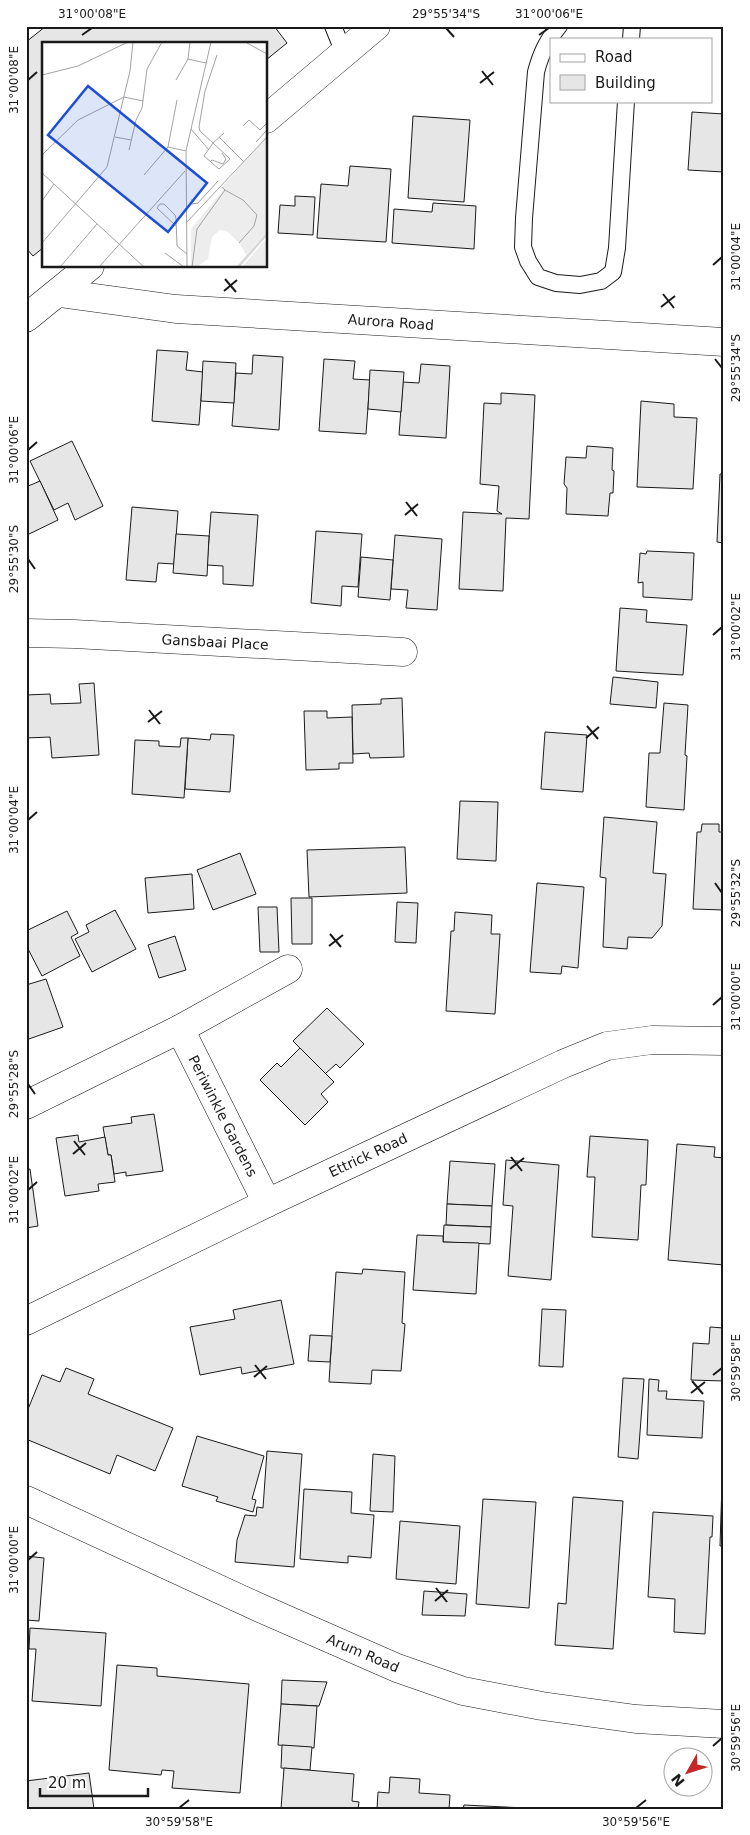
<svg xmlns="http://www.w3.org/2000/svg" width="750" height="1835" viewBox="0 0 750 1835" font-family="'DejaVu Sans',sans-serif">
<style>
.building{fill:#e6e6e6;stroke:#1a1a1a}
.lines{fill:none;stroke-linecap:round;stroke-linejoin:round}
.service-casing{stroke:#1a1a1a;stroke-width:18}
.minor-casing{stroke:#1a1a1a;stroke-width:29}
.tertiary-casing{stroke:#1a1a1a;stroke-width:29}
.service{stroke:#fff;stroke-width:16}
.minor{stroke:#fff;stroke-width:28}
.tertiary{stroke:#fff;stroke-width:28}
.ticks{fill:none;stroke:#1a1a1a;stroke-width:2}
.labels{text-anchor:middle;stroke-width:4;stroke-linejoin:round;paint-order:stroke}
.street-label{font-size:14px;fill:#1a1a1a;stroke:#fff}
.inset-river{fill:none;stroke:#d7d7d7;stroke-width:2.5}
.inset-road{fill:none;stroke:#a3a3a3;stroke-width:1}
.view{fill:#1d4ed8;fill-opacity:0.15;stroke:#1d4ed8;stroke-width:2.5}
.inset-edge{fill:none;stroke:#1a1a1a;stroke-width:2.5}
.neatline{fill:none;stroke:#1a1a1a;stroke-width:2}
.ticks-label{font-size:12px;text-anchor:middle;fill:#1a1a1a}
</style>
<rect width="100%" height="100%" fill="#fff"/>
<g class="building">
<path d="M46,26H274L287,43L266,60V44H44V247L33,256L26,248V42Z"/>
<path d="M692,112L724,114V172L688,170Z"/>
<path d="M413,116L470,120L464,202L408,198Z"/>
<path d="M350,166L391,169L386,242L317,238L321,184L348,186Z"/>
<path d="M295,196L315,197L313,235L278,233L280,205L295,206Z"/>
<path d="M433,203L476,206L474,249L392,243L394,209L432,212Z"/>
<path d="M157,350L188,352L186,370L203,372L199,425L152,421Z"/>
<path d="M253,355L283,357L279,430L232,426L236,373L252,374Z"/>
<path d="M324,359L355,361L353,379L370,380L366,434L319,431Z"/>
<path d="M203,361L236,363L234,403L201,401Z"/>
<path d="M421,364L450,366L446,438L399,435L403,382L419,383Z"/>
<path d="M370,370L404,372L401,412L368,409Z"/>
<path d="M501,393L535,395L529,519L506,518L503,591L459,589L463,512L502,514L497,511L499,486L480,484L484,403L501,404Z"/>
<path d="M641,401L674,404V417L697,418L693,489L637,487Z"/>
<path d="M72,441L103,506L75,520L68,503L54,510L30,461Z"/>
<path d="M587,446L613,448L612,470L614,471L613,493H610L608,516L566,514L567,488L564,484L566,457L586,458Z"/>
<path d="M720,474H724V543L717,542Z"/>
<path d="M40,481L58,520L27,535L26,487Z"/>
<path d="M132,507L178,511L174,564L158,563L156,582L126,580Z"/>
<path d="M211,512L258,515L253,586L223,584V566L207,565Z"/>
<path d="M316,531L362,534L358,587L342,586L341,606L311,603Z"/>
<path d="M176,534L209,536L207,576L173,573Z"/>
<path d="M395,535L442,539L437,610L406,608L408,590L391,589Z"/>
<path d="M647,551L694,553L692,600L643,597V582L638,583L640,553L646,554Z"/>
<path d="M361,557L393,560L390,600L358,597Z"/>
<path d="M620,608L647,610L646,622L687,625L683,675L616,671Z"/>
<path d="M613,677L658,682L656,708L610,704Z"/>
<path d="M94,683L99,755L52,758L50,737L26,738V695L50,694L51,704L81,703L79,684Z"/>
<path d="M402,698L404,757L370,758L369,753L353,754L352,705L381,704V699Z"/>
<path d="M664,703L688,705L685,755L687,756L684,810L646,807L649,753H660Z"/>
<path d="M304,711H327V718L352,717L353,763H339V769L306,770Z"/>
<path d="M545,732L587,735L583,792L541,789Z"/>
<path d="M211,734L234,735L230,792L185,789L188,738L210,740Z"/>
<path d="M181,738H188L184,798L132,794L135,740L159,741V746L180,747Z"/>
<path d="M460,801L498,802L496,861L457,859Z"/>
<path d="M604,817L657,822L653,873L666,874L662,926L652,938L628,937L627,949L603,947L606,878L600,877Z"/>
<path d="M702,824H719V832H724V910L693,909L697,832H701Z"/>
<path d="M405,847L407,893L309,897L307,850Z"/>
<path d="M240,853L256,894L213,910L197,870Z"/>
<path d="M192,874L194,909L148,913L145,878Z"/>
<path d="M537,883L584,887L578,968L562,966L561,974L530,972Z"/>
<path d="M291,898H312V944H292Z"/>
<path d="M397,902L418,903L416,943L395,942Z"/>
<path d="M258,907H277L279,952H260Z"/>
<path d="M115,910L136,949L92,972L75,939L89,932L86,925Z"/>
<path d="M67,911L78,933L71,937L80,956L42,976L26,945V931Z"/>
<path d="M455,912L492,915L491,934H500L495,1014L446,1011L451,931H454Z"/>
<path d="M175,936L186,970L159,978L148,945Z"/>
<path d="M46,979L63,1027L26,1040V985Z"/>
<path d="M327,1008L364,1044L340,1068L336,1064L325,1074L293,1041Z"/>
<path d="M300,1048L334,1082L321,1094L328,1102L305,1125L260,1080L277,1063L281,1067Z"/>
<path d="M154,1114L163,1171L126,1176V1172L114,1174L111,1155H108L103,1127L132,1123L131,1117Z"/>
<path d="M78,1135L79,1142L105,1137L108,1155H111L115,1182L98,1184L99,1191L65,1196L56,1138Z"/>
<path d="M590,1136L648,1140L646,1185H641L638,1240L592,1237L595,1177H587Z"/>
<path d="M677,1144L715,1147L714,1157L724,1158V1265L668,1260Z"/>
<path d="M506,1160L559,1165L551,1280L508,1276L513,1206L503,1205Z"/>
<path d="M450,1161L495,1164L492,1206L447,1204Z"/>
<path d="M30,1169L38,1226L26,1228V1170Z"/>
<path d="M447,1204L492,1206L491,1227L446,1225Z"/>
<path d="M444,1225L491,1227L490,1244L443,1242Z"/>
<path d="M417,1235L443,1236V1242L479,1243L476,1294L413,1290Z"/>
<path d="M363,1269L405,1272L402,1323L405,1324L401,1371L372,1370L371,1384L329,1382L336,1272L362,1274Z"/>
<path d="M281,1300L294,1364L242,1374L241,1367L200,1375L190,1327L235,1319L233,1310Z"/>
<path d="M542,1309L566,1310L563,1367L539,1366Z"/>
<path d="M710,1327L724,1328V1381L691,1380L693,1343L709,1344Z"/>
<path d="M310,1335L332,1336L330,1362L308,1361Z"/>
<path d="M66,1368L94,1379L88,1394L173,1428L155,1471L117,1455L110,1474L26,1439V1414L42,1375L60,1382Z"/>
<path d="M623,1378L644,1379L638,1459L618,1457Z"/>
<path d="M649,1379L659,1380L658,1391H667L666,1399L704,1401L702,1438L647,1435Z"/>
<path d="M197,1436L264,1456L252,1499L256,1500L253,1512L216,1501L218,1497L182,1486Z"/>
<path d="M267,1451L302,1454L294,1567L235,1562L237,1540L245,1515L256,1516L257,1507L263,1508Z"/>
<path d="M373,1454L395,1456L393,1512L370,1511Z"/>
<path d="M722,1483H724V1546H720Z"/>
<path d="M304,1489L352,1492L351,1513L374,1515L371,1558L348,1556V1563L300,1559Z"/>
<path d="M573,1497L623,1501L613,1649L555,1645L558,1603L566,1604Z"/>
<path d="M483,1499L536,1502L529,1608L476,1604Z"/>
<path d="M653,1512L713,1516L712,1537H710L705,1634L674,1632L675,1599L648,1597Z"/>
<path d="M400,1521L460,1526L456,1584L396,1579Z"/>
<path d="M26,1556L44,1558L39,1621L26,1620Z"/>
<path d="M424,1591L467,1594L465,1616L422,1615Z"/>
<path d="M30,1628L106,1633L101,1706L32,1701L36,1649H29Z"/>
<path d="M117,1665L157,1668V1676L249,1684L240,1793L172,1788L174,1771L162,1770L161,1775L109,1770Z"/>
<path d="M282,1680L327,1682L319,1706L281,1704Z"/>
<path d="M281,1704L317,1706L314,1748L278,1745Z"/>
<path d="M282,1745L312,1747L310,1770L281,1768Z"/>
<path d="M284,1768L354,1774L352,1801L359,1802L358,1809H281Z"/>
<path d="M89,1773L94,1809H26V1781Z"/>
<path d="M390,1777L420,1779L419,1793L450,1795L449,1809H377L378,1792L389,1793Z"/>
<path d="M464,1805L525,1808V1809H463Z"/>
</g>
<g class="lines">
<g class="service-casing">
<g id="service">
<path d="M333,26L344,53"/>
<path d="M559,26C547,41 541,53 536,72L524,218L523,247L528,261L538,277L556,283L580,285L601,281L613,272L617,248L626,101"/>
<path d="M631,39L632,26"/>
</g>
</g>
<g class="minor-casing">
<g id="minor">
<path d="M59,293L176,309L724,342"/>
<path d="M26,633L74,634L403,652"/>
<path d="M180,1029L267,1203"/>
<path d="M26,1105L180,1029L288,969"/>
<path d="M26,1321L267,1203L563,1064L607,1046L652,1040L724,1041"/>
<path d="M26,1500L260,1608L397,1668L463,1691L542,1706L636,1719L724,1724"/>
</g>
</g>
<g class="tertiary-casing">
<g id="tertiary">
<path d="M266,119L376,26"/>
<path d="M26,318L90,266"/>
</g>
</g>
<use href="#service" class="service"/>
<use href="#minor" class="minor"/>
<use href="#tertiary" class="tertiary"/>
</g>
<path class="ticks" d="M446,28L454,37M82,35L92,28M539,35L549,28M482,71L493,85M28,80L37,72M480,83L494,72M713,265L722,257M225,279L236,292M224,291L237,280M663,294L674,308M661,307L675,296M715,359L722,368M28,450L37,442M406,502L417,516M405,515L418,504M28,559L35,569M713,635L722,627M149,710L160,724M148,722L162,711M587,726L598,739M586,738L599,727M28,820L37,812M715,883L722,893M330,934L341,947M329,946L343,935M713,1005L722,997M28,1084L35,1094M74,1141L85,1155M73,1154L86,1143M511,1157L522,1171M510,1169L524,1158M28,1190L37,1182M255,1365L266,1379M713,1375L722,1368M254,1377L267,1366M692,1381L703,1394M691,1393L705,1382M28,1560L37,1552M436,1588L447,1602M435,1601L448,1590M713,1746L722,1738M179,1808L189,1800M636,1808L646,1800"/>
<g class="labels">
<g class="street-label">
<text transform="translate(391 322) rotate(4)" y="5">Aurora Road</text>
<text transform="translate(215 642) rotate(3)" y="5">Gansbaai Place</text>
<text transform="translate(223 1116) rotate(63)" y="5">Periwinkle Gardens</text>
<text transform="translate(368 1155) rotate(-25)" y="5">Ettrick Road</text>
<text transform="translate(363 1653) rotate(23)" y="5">Arum Road</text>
</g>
</g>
<g transform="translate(42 42)">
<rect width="225" height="225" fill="#fff"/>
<path d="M225,95V190L204,213L198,202L186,190L178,188L170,195L166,217L155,225H149V187L181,148L179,146ZM225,196V225H200Z" fill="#ededed"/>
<path class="inset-river" d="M196,225L225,192"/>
<path class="inset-road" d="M205,1L225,12M175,13L163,49L157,85L158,89L171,101L186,115L188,117L177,127L162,114L171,101L182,91M146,17L164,21M0,33L36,24L86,0M134,38L146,17L148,0M201,84L207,78L218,88L225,81M149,87L167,108M73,95L89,98M177,95L202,120M214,100L225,88M126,105L144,109M87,108L94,78L100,66L105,27L120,0M0,113L36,78L82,55L101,59M168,120L170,118L181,122L184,117L180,111M0,131L102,225M102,133L126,105L135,58M183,148L201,158L215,173L212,184L197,201M150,157V162L156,161L176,139M0,159L12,142M144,181L225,95M134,184L115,166L118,162H122L133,173L134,176L135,204L145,212M0,201L65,125L88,29L91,0M123,211L142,225M18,225L55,182M57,225L143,129M145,225L144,109L169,0M150,225L155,187L183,148L180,145"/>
<path class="view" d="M46,44L165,141L126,190L6,93Z"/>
<rect width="225" height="225" class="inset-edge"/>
</g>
<rect width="750" height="1835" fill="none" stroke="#ffffff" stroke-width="55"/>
<rect x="550" y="38" width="162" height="65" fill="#ffffff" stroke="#a3a3a3"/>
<rect x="560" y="54" width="25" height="8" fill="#ffffff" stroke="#a3a3a3"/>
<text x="595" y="62" font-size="15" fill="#1a1a1a">Road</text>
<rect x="560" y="75" width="25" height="15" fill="#e6e6e6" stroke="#a3a3a3"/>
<text x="595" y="88" font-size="15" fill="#1a1a1a">Building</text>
<g transform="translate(688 1772) rotate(231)"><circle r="24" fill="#ffffff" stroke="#a3a3a3"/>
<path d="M0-4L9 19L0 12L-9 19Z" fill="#c62828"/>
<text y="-8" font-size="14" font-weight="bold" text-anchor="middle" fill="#1a1a1a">N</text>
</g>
<path d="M40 1788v8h108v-8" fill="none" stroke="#1a1a1a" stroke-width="2.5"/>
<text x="48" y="1788" font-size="15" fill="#1a1a1a" stroke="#ffffff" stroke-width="4" paint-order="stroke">20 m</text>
<rect x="28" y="28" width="694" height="1780" class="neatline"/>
<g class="ticks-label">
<text x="92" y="18">31°00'08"E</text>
<text x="446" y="18">29°55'34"S</text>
<text x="549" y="18">31°00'06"E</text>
<text transform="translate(14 80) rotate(-90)" y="4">31°00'08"E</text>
<text transform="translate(736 257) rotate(-90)" y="4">31°00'04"E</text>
<text transform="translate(736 368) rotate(-90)" y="4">29°55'34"S</text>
<text transform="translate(14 450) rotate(-90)" y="4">31°00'06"E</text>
<text transform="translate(14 559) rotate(-90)" y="4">29°55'30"S</text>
<text transform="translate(736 627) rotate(-90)" y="4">31°00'02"E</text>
<text transform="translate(14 820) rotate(-90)" y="4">31°00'04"E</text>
<text transform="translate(736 893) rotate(-90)" y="4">29°55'32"S</text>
<text transform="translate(736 997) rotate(-90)" y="4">31°00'00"E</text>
<text transform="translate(14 1084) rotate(-90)" y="4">29°55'28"S</text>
<text transform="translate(14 1190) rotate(-90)" y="4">31°00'02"E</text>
<text transform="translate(736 1368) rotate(-90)" y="4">30°59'58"E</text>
<text transform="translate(14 1560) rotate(-90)" y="4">31°00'00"E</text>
<text transform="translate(736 1738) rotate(-90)" y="4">30°59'56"E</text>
<text x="179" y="1826">30°59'58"E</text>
<text x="636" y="1826">30°59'56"E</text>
</g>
</svg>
